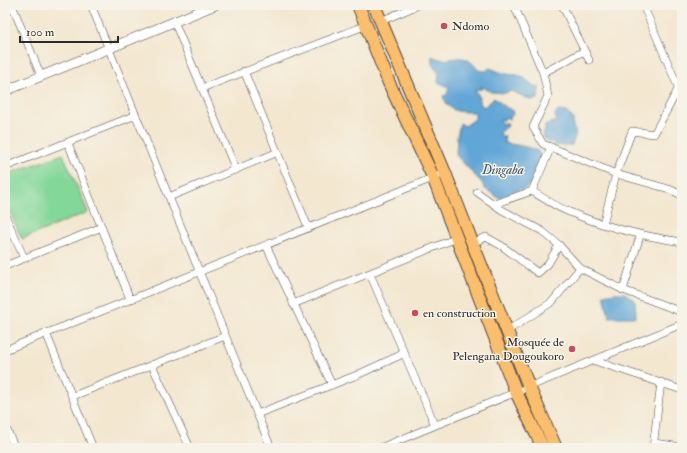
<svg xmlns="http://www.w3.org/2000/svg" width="687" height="453" viewBox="0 0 687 453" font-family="'IM FELL Double Pica',serif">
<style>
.green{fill:#83d799;stroke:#578162}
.water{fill:#60a6d6;stroke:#466880}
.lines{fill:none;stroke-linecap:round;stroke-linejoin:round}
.minor-casing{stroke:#494744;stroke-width:8}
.tertiary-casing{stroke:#494744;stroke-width:10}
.trunk-casing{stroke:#494744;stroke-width:14}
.minor{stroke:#fff;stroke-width:7}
.tertiary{stroke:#fff;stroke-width:9}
.trunk{stroke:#fabe6d;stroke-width:12}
.poi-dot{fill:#d1495b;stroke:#f7f3e8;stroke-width:1.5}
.labels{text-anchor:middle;stroke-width:3;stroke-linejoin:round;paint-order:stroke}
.poi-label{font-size:12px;fill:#2b2b2b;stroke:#f7f3e8;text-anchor:start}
.water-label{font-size:13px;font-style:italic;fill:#3e5667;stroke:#f7f3e8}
</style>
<rect width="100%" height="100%" fill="#f7f3e8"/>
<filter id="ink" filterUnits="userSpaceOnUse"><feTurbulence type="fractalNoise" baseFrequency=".025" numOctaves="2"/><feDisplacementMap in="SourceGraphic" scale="8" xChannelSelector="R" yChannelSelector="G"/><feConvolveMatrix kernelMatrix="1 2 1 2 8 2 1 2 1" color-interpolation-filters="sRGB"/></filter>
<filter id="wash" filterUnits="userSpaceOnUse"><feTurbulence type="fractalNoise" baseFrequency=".012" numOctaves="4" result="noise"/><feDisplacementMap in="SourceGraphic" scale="16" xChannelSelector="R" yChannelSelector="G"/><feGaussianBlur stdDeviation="0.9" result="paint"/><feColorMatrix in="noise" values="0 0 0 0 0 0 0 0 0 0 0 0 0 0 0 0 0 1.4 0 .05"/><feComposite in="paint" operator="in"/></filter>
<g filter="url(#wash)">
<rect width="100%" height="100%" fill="#f3e7d0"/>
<path class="green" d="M63,154L88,212L22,239L5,201V175Z"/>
<g class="water">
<path d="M432,56C451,67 462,46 478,70L486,71L489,68C494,69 503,74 507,74C512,75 517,74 522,77C529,80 531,86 539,87L538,99L530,100L512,91L505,93L491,92L481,86L482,89L475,90L479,96V102L484,107L494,98L507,108L512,110L513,114L509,119L505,117L504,120H500L501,123H507L508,126L500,132L503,139L504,135L505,136L504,143C516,145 527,146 538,151L542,161L530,185L522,190L519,189L508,198L502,200L484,188L482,183L456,155L457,137L460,123L465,126L475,119V112C459,112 449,113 443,96L447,95L449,87L438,82L439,73C433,68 431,64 432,56Z"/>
<path d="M558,111L566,112L573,118V127L576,133L572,145L564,146L553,145L555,141L548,143L542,134L545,131V126L556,121L555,114Z"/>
<path d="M615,293H625L635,300L636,317H609L604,295Z"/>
</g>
</g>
<g filter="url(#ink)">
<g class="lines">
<g class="minor-casing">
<g id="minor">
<path d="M12,5L41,76"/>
<path d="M91,5L271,448"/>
<path d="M514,5L543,73"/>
<path d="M562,5L589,60"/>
<path d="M643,5L682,96"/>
<path d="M174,21L236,170"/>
<path d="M381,21L418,5"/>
<path d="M584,51L543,73L548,96L533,127L543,144L616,174L669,189L682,195"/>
<path d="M244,71L308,227"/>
<path d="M202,88L367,25"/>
<path d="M68,143L130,299"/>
<path d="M5,167L136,115"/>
<path d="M532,191C543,198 555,206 567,211C604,227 642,236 682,242"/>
<path d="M477,192L502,210L542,231L559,245L580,268L623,290L682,312"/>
<path d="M169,197L278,152"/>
<path d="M494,204L532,191L551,147"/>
<path d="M5,215L24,258"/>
<path d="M603,224L616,174L632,131L654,134L682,82"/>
<path d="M472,243L486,237L502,246L538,273L548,264L559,245"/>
<path d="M266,245L332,385"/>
<path d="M5,266L102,227"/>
<path d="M370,274L435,425"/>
<path d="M623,290L640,236"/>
<path d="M293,304L457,238"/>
<path d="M507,331L552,302L580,268"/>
<path d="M46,333L93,448"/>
<path d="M5,350L445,173"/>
<path d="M595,361L682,390"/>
<path d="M152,365L190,448"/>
<path d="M73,396L225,336"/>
<path d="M257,414L357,375L405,353"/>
<path d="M5,426L15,448"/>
<path d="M654,443L682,447"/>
<path d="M380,448L682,324"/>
<path d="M531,448L541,444"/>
<path d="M653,448L661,382"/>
</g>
</g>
<g class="tertiary-casing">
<path id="tertiary" d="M5,91L215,5"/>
</g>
<g class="trunk-casing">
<g id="trunk">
<path d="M358,5L389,83L433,177L516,392L543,448"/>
<path d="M374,5L445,173L529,387L556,448"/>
</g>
</g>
<use href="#minor" class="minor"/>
<use href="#tertiary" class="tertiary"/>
<use href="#trunk" class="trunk"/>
</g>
</g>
<g class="poi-dot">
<circle cx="444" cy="26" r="4"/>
<circle cx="415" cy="313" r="4"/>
<circle cx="572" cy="349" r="4"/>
</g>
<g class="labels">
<g class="poi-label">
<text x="452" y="30">Ndomo</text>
<text x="423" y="317">en construction</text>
<text x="564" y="346" text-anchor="end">Mosquée de<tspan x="564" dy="14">Pelengana Dougoukoro</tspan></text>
</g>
<g class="water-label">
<text x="503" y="174">Dingaba</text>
</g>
</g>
<rect width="687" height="453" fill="none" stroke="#f7f3e8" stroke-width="20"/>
<path d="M20 36v6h98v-6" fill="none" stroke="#2b2b2b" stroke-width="2"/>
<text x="26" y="36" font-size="12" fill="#2b2b2b" stroke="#f7f3e8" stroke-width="3" paint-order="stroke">100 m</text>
</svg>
